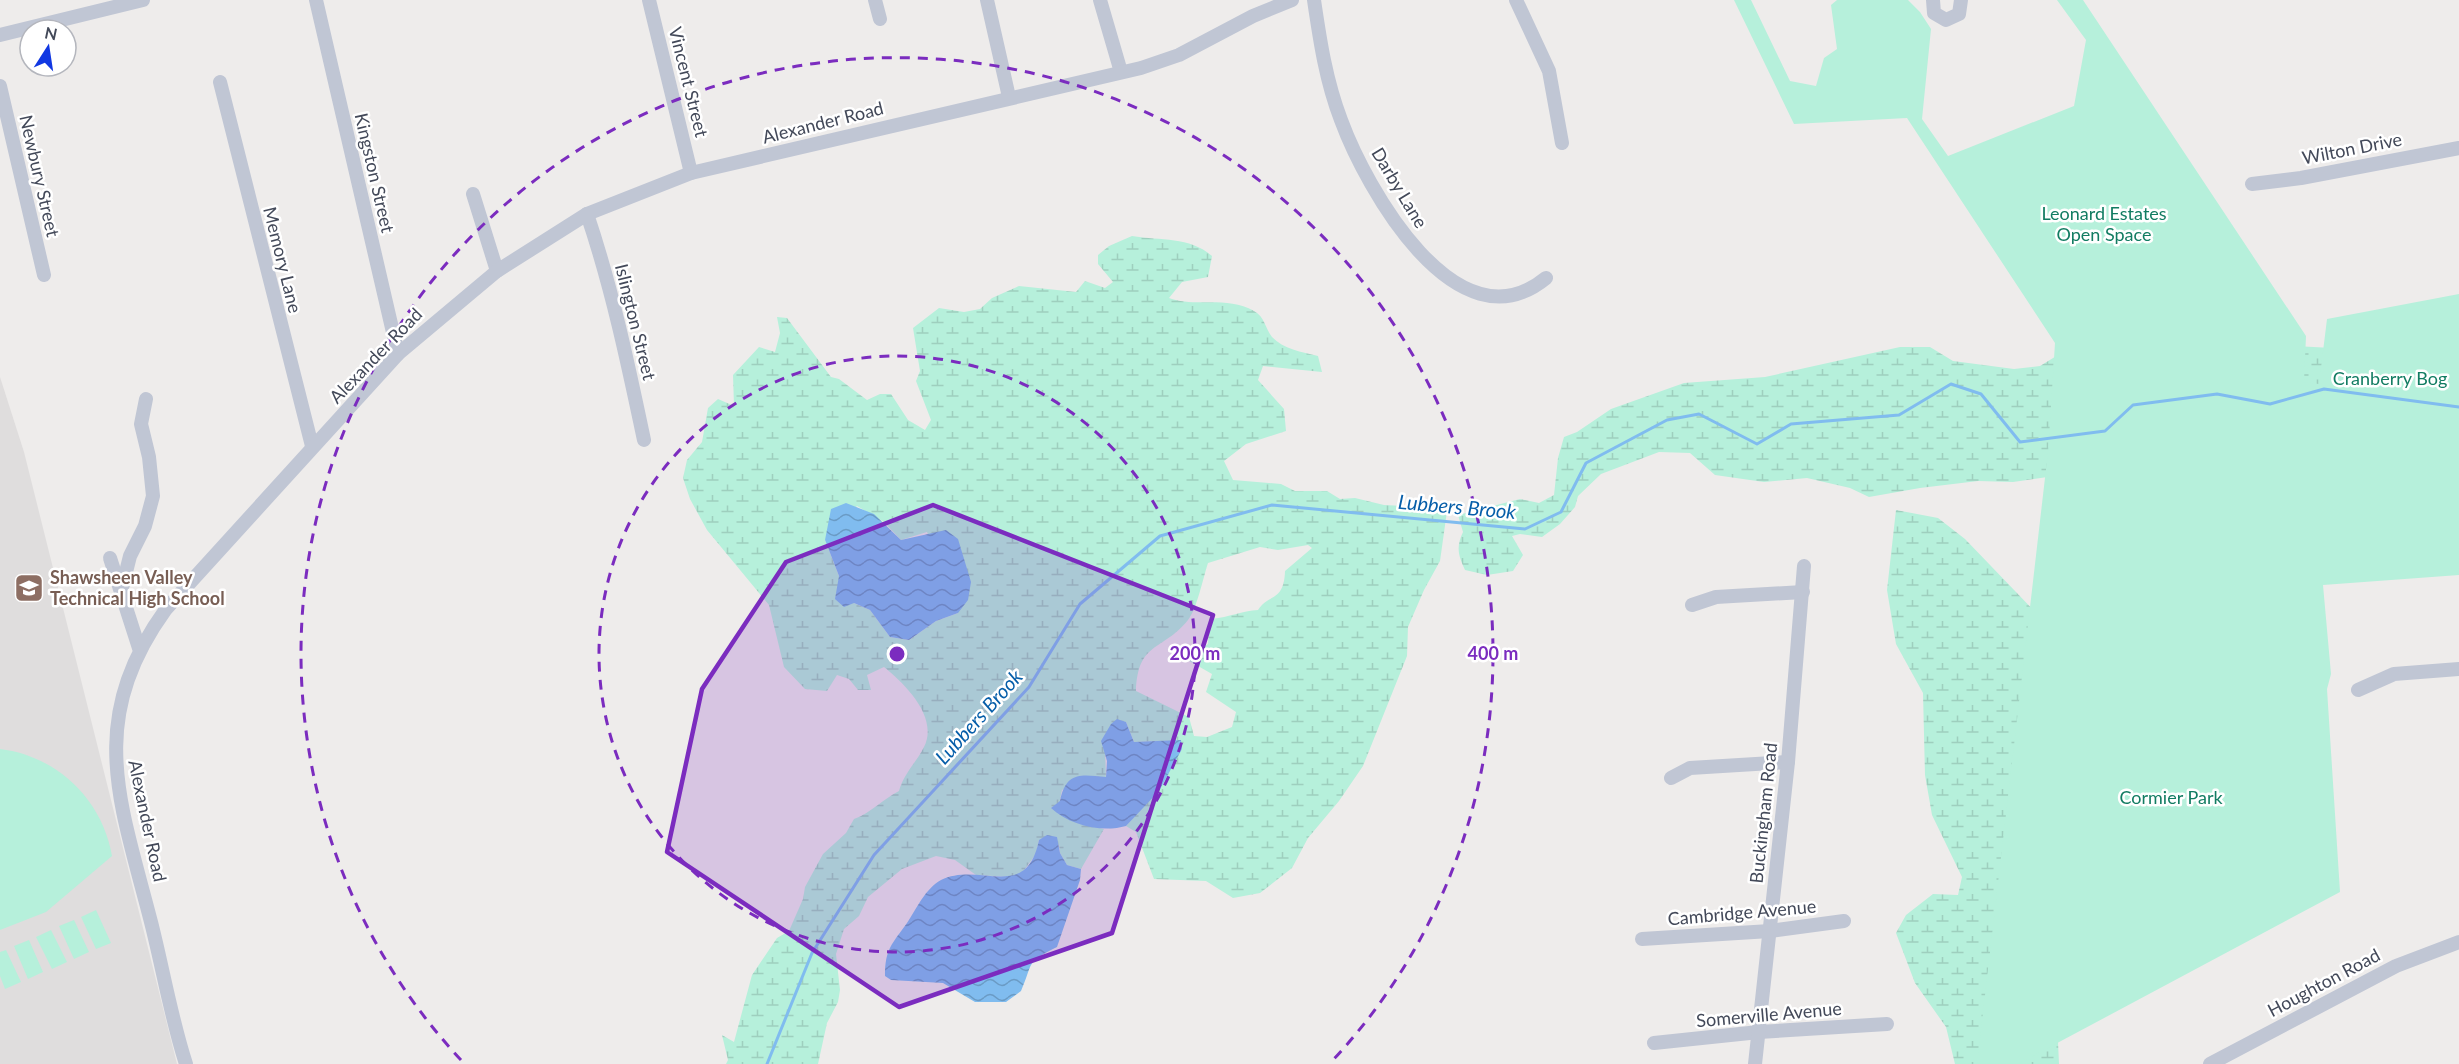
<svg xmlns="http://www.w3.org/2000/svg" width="2459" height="1064" viewBox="0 0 2459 1064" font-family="Lato,sans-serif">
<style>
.education{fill:#dfdddd}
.wetland{fill:url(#wetland-marsh);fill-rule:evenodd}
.park{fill:#b6f0db}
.water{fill:url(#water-waves)}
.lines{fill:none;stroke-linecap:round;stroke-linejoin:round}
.stream{stroke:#80bcef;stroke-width:3}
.minor{stroke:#c0c6d4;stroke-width:14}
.marked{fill:#7b2cbf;fill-opacity:0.2;stroke:#7b2cbf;stroke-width:4.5;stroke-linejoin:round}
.ring{fill:none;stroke:#7b2cbf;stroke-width:3;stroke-dasharray:10 8}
.labels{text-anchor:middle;stroke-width:5;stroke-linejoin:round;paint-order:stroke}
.street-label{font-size:18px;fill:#434959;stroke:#fff}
.park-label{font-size:18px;fill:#127c62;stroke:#fff}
.education-label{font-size:18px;font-weight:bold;fill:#785e54;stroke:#fff;text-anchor:start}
.water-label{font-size:20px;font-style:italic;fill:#065ea9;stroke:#fff}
.centre{fill:#7b2cbf;stroke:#fff;stroke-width:3}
.ring-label{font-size:18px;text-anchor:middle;font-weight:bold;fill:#7b2cbf;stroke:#fff;stroke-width:5;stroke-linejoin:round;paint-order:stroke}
</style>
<defs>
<pattern id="wetland-marsh" width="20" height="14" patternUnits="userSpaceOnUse" patternTransform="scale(1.5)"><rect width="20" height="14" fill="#b6f0db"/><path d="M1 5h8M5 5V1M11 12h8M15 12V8" fill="none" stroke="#9ecfbe"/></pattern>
<pattern id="water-waves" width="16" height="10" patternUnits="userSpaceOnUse" patternTransform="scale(1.5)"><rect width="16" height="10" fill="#80bcef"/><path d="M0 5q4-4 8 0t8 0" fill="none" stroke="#6a9bc5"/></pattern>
</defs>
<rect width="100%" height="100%" fill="#eeeceb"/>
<path class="education" d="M0,377L24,452L177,1064H0Z"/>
<g class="wetland">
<path d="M1132,236C1161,241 1189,236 1212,256L1208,277L1182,282L1169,298C1195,308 1226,295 1254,311C1265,317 1265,328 1272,337C1283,349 1302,352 1318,356L1322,372L1263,366L1258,380L1284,409L1286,431L1246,444L1224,461L1233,480L1281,484L1295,491H1327L1340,499L1355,498L1384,505L1425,507L1448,504L1440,561L1424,590L1408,627L1407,656L1363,766L1339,801L1308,838L1292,868L1260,893L1233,898L1206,881L1154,879L1136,832L1126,826C1155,793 1167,784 1181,741L1134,742L1126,722L1105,748L1106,778L1095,776L1062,790L1060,800L1079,823L1104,829L1081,869L1067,865L1060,853L1059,845L1039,840L1036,854L1022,873L1009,877L976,875L955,860L936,856L902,869L868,897L859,916L844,929L836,954L840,990L838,1002L827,1023L818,1064H726L728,1060L722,1035L734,1042L752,975L777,938L789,931L803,899L805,887L823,854L846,833L854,819C871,813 883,799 899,791C904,773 916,763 924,747C939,717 905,684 884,667L867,675L871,690H858L849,679L837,675L827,691L805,689L784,667L769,605L707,530L690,499L683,478L687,460L702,442L708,408L718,399L734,406L733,375L759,347L775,352L780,333L777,317L787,318L831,377L839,379L867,400L880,394H891L908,420L925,430L931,420L916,381L920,371L913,328L939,308L964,312L980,309L992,298L1019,286L1076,292L1085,281L1105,288L1113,282L1098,264V255L1109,246ZM857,506L884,522L901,540L927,532L958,613L936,621L909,640L890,637L870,610L854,603L839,576L825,540ZM1308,545L1312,548L1285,571C1284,603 1268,593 1258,610C1242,611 1229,617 1212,619L1209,626L1208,644L1184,658L1212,674L1206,692L1236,712L1232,727L1207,737L1194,736L1189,717L1136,691C1138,641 1162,652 1188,620C1197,609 1203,578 1208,563L1260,547L1278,550Z"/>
<path d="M2459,340L2075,473L2013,482L1978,481L1920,488L1869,497L1850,488L1807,478L1764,482L1715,475L1690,453L1659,452L1601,474L1578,496L1575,507L1560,524L1542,537L1520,534L1512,536L1523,555L1513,571L1487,575L1465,570C1458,555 1456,547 1463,532L1458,515L1520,499L1539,503L1554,495L1558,458L1564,437L1577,432L1611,409L1684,383L1765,377L1900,347H1930L1953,361L2014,369L2040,366L2058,355L2276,345L2332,348Z"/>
<path d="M1896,510L1938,518L1965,539L2039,616L2059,1064H1955L1946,1027L1915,983L1896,933L1906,915L1933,894L1958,895L1962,877L1932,815L1925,775L1923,693L1896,644L1887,590Z"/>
</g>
<g class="park">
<path d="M1734,0H1751L1790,81L1816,86L1824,58L1837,49L1831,5L1837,0H1908L1920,12L1931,29L1922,119L1948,156L2074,106L2086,40L2057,0H2083L2306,336L2304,382L2319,384L2327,319L2459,294V575L2323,585L2331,674L2327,689L2340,892L2018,1064H1977L2048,452L2055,343L1907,118L1794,124Z"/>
<path d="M0,749C57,756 102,799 112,856L46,912L0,930Z"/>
<path d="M96,910L111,943L96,949L81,917Z"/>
<path d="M74,920L89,952L74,959L59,926Z"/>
<path d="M51,930L67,962L52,969L36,937Z"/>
<path d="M29,940L43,972L28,979L14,946Z"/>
<path d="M6,950L21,982L5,989L0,976V952Z"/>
</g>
<g class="water">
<path d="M846,503L874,514L901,540L946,530L958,539L971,582L968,600L958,613L936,621L909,640L890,637L870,610L854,603L844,607L835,599L839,576L825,540L831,509Z"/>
<path d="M1117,719L1126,722L1134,742L1181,740L1182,749L1159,791L1126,826C1102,833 1069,825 1051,808L1060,801C1066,770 1083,775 1106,777L1107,761L1101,741L1111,724Z"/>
<path d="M1047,835L1057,837L1060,853L1067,865L1081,869L1080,880L1057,947C1025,963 1034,961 1021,991L1006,1002H975L943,983L891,980L885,976C885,949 892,944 907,923C917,908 925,889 941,880C980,861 1026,903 1039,840Z"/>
</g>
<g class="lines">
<path class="stream" d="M767,1064L812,953L874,855L1029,687L1080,604L1160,536L1272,505L1525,529L1561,512L1586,463L1667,420L1699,414L1757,444L1791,424L1899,415L1951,384L1981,394L2020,442L2105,431L2133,405L2217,394L2270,404L2324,389L2459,407"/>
<g class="minor">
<path d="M316,0L398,354"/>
<path d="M649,0L691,173"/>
<path d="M875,0L880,19"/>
<path d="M987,0L1009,97"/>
<path d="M1100,0L1121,72"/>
<path d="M1314,0C1320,41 1326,81 1341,120C1366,188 1457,351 1546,278"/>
<path d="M1516,0L1549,71L1562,143"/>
<path d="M1933,0L1934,13L1946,20L1959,14L1961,0"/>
<path d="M0,35L143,0"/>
<path d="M220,82L312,446"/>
<path d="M0,86L44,275"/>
<path d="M2252,184L2301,178L2459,148"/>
<path d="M473,194L497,271"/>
<path d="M587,214C612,288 628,364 644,440"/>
<path d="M110,558L139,648"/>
<path d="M121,592L130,556L145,526L153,496L149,457L141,424L146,399"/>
<path d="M1692,605L1716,597L1803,592"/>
<path d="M2358,690L2394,674L2459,669"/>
<path d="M1671,778L1690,768L1788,762"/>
<path d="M1642,939L1770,931L1844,921"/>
<path d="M1654,1043L1759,1032L1887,1024"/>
<path d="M186,1064C171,1018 163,969 151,922C120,801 85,721 166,609L398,354L497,271L587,214L691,173L1141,68L1179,55L1253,16L1292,0"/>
<path d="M1755,1064L1788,762L1804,566"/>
<path d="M2210,1064L2396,966L2459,942"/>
</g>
</g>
<path class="marked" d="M933,505L1213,615L1112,933L899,1007L667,852L702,689L786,562Z"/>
<g class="ring">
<circle cx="897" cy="654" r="298"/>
<path d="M461 1060A596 596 0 1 1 1333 1060"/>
</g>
<defs>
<g id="school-square" transform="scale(1.5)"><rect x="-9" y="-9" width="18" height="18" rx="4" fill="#8d6e63" stroke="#fff"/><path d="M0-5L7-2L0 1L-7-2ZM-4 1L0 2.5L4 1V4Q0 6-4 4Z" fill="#fff"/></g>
</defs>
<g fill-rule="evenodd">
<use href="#school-square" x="29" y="588"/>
</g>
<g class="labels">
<g class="street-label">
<text transform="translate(688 82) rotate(76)" y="6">Vincent Street</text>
<text transform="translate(823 123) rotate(-14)" y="6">Alexander Road</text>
<text transform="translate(2352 149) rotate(-11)" y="6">Wilton Drive</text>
<text transform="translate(374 173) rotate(77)" y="6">Kingston Street</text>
<text transform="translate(39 176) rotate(77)" y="6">Newbury Street</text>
<text transform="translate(1399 188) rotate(59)" y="6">Darby Lane</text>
<text transform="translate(282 260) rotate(76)" y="6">Memory Lane</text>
<text transform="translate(635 322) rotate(76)" y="6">Islington Street</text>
<text transform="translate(376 356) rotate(-46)" y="6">Alexander Road</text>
<text transform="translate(1764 813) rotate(-84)" y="6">Buckingham Road</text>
<text transform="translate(147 821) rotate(78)" y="6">Alexander Road</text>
<text transform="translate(1742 913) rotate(-5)" y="6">Cambridge Avenue</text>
<text transform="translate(2324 983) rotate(-28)" y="6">Houghton Road</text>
<text transform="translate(1769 1015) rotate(-5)" y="6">Somerville Avenue</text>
</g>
<g class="park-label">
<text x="2104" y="220">Leonard Estates<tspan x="2104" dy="21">Open Space</tspan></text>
<text x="2390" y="385">Cranberry Bog</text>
<text x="2171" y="804">Cormier Park</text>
</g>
<g class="education-label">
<text x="50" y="584">Shawsheen Valley<tspan x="50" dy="21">Technical High School</tspan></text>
</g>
<g class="water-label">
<text transform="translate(1457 507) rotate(5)" y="7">Lubbers Brook</text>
<text transform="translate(979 717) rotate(-48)" y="7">Lubbers Brook</text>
</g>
</g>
<circle cx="897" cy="654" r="9" class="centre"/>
<g class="ring-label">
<text x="1195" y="660">200 m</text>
<text x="1493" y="660">400 m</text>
</g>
<g transform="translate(48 48) rotate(12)"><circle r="28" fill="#ffffff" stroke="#b4b6bd" stroke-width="1.5"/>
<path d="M0-4.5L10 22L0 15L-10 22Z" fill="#1138e2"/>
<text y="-9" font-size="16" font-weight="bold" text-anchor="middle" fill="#434959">N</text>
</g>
</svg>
